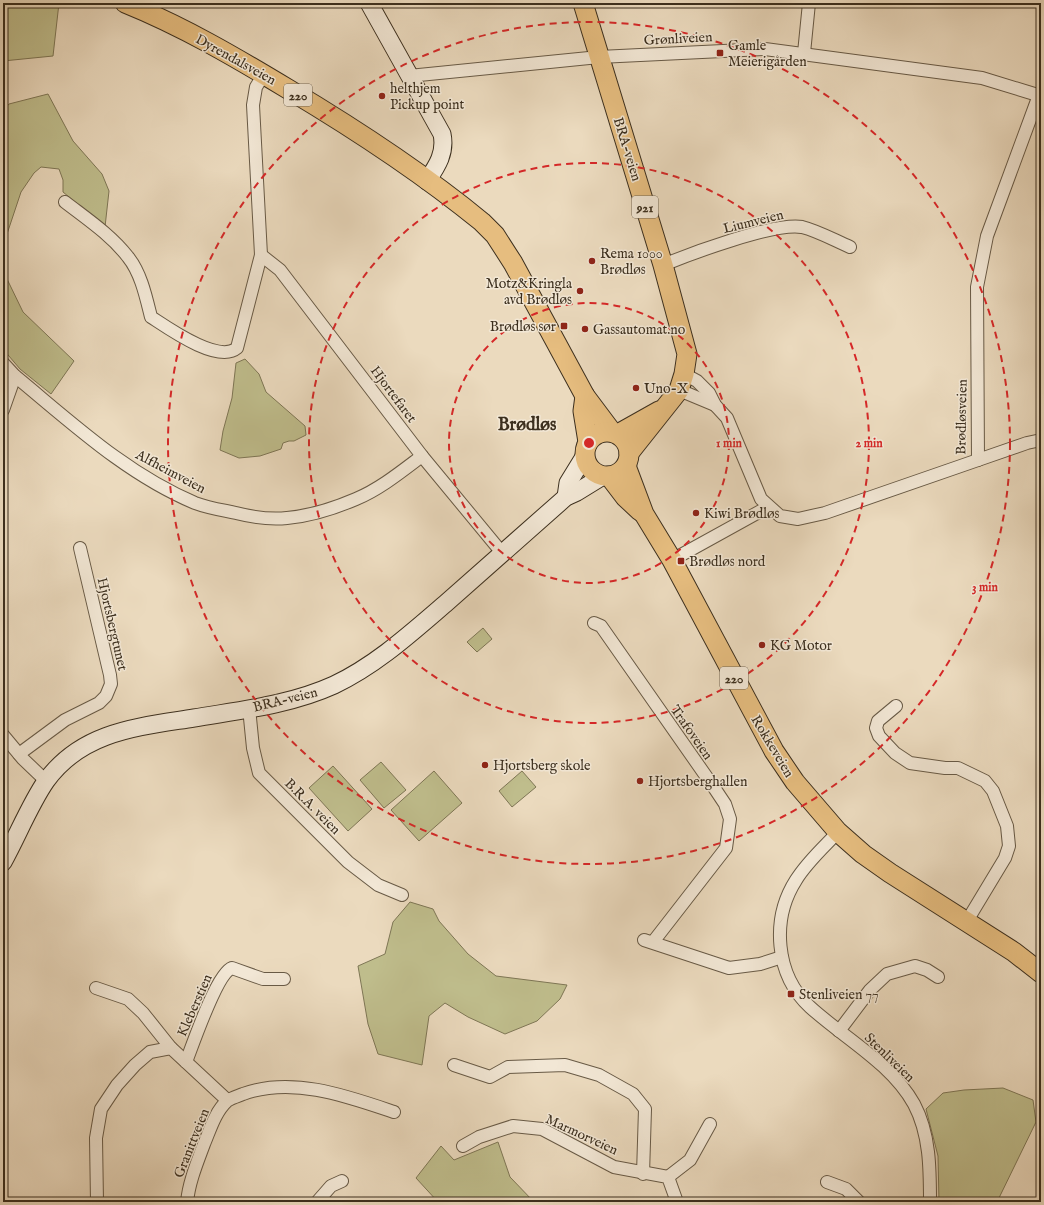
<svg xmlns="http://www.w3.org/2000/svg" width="1044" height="1205" viewBox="0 0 1044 1205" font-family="'IM FELL English',serif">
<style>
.green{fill:#bfbd8c;stroke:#7e7655}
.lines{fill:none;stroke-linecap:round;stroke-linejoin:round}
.street-casing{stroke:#685a46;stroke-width:14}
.secondary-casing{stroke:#3c2f1e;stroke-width:19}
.primary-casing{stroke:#3c2f1e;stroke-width:21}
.street{stroke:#f2e7d5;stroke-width:12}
.secondary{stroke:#f2e7d5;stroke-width:17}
.primary{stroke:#e6bd7f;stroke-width:19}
.ring{fill:none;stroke:#d62828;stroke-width:2;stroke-dasharray:7 5}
.poi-dot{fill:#8f2418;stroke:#f2e7d5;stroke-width:1.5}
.labels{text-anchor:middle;stroke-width:3;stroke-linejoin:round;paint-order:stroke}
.shield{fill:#f2e7d5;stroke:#736655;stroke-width:1}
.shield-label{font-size:13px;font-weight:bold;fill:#3c2f1e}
.street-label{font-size:14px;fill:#3c2f1e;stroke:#f2e7d5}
.poi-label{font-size:14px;fill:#3c2f1e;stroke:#f2e7d5;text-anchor:start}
.district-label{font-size:18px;font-weight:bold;fill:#3c2f1e;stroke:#f2e7d5}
.centre{fill:#d62828;stroke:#f2e7d5;stroke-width:2}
.ring-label{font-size:12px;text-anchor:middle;font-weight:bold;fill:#d62828;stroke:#f2e7d5;stroke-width:3;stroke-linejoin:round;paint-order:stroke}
</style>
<rect width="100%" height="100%" fill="#ebdabe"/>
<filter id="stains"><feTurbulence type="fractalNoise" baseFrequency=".005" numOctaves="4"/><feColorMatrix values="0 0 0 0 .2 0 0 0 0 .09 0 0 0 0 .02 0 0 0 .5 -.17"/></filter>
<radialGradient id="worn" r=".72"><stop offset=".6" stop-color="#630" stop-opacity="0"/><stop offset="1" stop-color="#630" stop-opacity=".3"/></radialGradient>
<g class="green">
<path d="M3,3H59L53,56L3,61Z"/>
<path d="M48,94L73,141L102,174L109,191L105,227L63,192V180L59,169L41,167L34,173L21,192L6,237L7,279L23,312L74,361L51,394L20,369L3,349V111L9,104Z"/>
<path d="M245,359L259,374L266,392L305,426L306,435L294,441H289L283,443L281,449L260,456L239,458L220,450L223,431L232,398L236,363Z"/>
<path d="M483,628L492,639L477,652L467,642Z"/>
<path d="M381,762L406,790L384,808L360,780Z"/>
<path d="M333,766L372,809L348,831L309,788Z"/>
<path d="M434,771L462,803L419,841L391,810Z"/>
<path d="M522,771L536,787L512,807L499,791Z"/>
<path d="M410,902L433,909L439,921L468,954L496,976L567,985L560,999L537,1021L505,1034L468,1017L445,1003L429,1016L422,1065L378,1054L368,1024L358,966L385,954L393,922Z"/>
<path d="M1003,1088L1033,1100L1036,1122L997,1202H939L938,1156L926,1109L943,1093L964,1090Z"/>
<path d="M498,1142L510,1177L534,1202H438L416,1178L441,1146L454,1160Z"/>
</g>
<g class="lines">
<g class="street-casing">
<g id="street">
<path d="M804,53L809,3"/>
<path d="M409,76L599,57L765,49L982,78L1041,96"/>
<path d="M65,202C87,219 111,235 128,257C141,273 146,297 151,317C168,328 218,364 237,348L261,255L280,270L422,456L503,554"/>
<path d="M261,255L253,105L256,87L264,74"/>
<path d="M663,265C690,254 775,222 802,227C818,231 834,240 850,247"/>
<path d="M3,363L15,376C71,422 126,474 195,503C208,508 222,510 236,513C252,517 270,520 287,518C310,516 335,508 356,499C380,489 402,471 422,456"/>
<path d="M684,374L697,381L709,393L715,405L727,418L761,499L780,516L798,519L825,513L978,460L977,287L987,236L1039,95"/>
<path d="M679,390L715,405"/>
<path d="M3,410L15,376"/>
<path d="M978,460L1027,443L1041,440"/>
<path d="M672,560L768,507"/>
<path d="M594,623L601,626L715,789L725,804L730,819L726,848L653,942"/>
<path d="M896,706L878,721L876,728L879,736L895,753L910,763L945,768H958L985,781L993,791L1007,826L1009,846L1005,858L967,921"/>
<path d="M249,708L253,748L259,773L348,862L378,885L402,895"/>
<path d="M3,735L23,759L46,781"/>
<path d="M19,754L65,720L99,703L106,696L111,684L110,675L80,548"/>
<path d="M838,832C824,847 807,862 796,880C771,919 775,975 810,1007C844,1038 891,1063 914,1104C930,1134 930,1169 930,1202"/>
<path d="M644,940L729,968L760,964L782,957"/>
<path d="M96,988L128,999L143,1013L171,1048"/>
<path d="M839,1031L870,990L887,974L915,966L927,970L938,977"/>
<path d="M186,1062C193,1044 217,973 232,968L263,979H284"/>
<path d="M454,1065L490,1077L508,1067L565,1065L599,1075L633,1094L645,1109L643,1174"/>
<path d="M463,1146L479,1137L513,1126L542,1129L614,1167L668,1177L677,1202"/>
<path d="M668,1177L690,1160L710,1124"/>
<path d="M827,1182L846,1189L859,1202"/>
<path d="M97,1202L96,1138L101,1109L117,1085L135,1065L150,1052L171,1048L227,1100"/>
<path d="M187,1202C189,1182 197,1163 204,1144C210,1130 215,1112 227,1101C231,1098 238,1096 243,1094C292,1076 347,1096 394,1112"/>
<path d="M317,1202L331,1186L342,1181"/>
</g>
</g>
<g class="secondary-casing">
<g id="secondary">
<path d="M369,3L442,134C446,153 437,166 427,181"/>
<path d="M566,497L568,483L584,457"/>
<path d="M3,862C17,837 30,804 46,781C82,731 138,727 194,718C241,710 290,705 334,685C376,665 410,634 445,604C485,569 525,533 566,497L577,492L603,476"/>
</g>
</g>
<g class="primary-casing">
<g id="primary">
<path d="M125,3C182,26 235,57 288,89C355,129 421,172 482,222L495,235L513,263L585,396L612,432"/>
<path d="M583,3L663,265L687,354L684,374L679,390L629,453"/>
<path d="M585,396L583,411L588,442"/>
<circle cx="607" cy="454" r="22"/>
<path d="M618,434L659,411"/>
<path d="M626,466L644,514L672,560L774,751L795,782L838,832L863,854L890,873L1014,952L1041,973"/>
<path d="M609,476L625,497L640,511"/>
</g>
</g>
<use href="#street" class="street"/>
<use href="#secondary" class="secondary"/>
<use href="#primary" class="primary"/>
</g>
<g class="ring">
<circle cx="589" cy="443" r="140"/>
<circle cx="589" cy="443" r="280"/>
<circle cx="589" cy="443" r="421"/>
</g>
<g class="poi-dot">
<rect x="716" y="49" width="8" height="8" rx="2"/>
<circle cx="382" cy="96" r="4"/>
<circle cx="592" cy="261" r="4"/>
<circle cx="580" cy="291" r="4"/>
<rect x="560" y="322" width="8" height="8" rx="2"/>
<circle cx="585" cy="329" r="4"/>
<circle cx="636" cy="388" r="4"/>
<circle cx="696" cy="513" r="4"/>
<rect x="677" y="557" width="8" height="8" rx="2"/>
<circle cx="762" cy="645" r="4"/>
<circle cx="485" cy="765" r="4"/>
<circle cx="640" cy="781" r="4"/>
<rect x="787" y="990" width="8" height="8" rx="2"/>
</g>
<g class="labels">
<g class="shield">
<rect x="284" y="84" width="28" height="22" rx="3"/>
<rect x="632" y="196" width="26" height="22" rx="3"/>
<rect x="720" y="667" width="28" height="22" rx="3"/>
</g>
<g class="shield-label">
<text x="298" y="100">220</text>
<text x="645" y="212">921</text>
<text x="734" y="683">220</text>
</g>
<g class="street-label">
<text transform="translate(678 38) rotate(-3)" y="5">Grønliveien</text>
<text transform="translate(236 59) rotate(29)" y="5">Dyrendalsveien</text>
<text transform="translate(628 149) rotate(73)" y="5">BRA-veien</text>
<text transform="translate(753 221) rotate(-14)" y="5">Liumveien</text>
<text transform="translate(394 394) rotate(53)" y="5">Hjortefaret</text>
<text transform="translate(961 417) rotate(-89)" y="5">Brødløsveien</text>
<text transform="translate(171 471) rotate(28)" y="5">Alfheimveien</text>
<text transform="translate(113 624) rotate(77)" y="5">Hjortsbergtunet</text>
<text transform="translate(285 699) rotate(-14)" y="5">BRA-veien</text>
<text transform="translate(692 732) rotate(55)" y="5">Trafoveien</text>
<text transform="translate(773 746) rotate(59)" y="5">Rokkeveien</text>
<text transform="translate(313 806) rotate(45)" y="5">B.R.A. veien</text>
<text transform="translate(194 1005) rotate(-66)" y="5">Kleberstien</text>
<text transform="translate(890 1057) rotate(44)" y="5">Stenliveien</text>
<text transform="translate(582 1134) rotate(25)" y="5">Marmorveien</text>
<text transform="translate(191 1143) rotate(-68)" y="5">Granittveien</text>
</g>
<g class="poi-label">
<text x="728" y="50">Gamle<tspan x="728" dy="16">Meierigården</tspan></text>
<text x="390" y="93">helthjem<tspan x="390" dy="16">Pickup point</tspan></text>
<text x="600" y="258">Rema 1000<tspan x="600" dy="16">Brødløs</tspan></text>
<text x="572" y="288" text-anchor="end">Motz&amp;Kringla<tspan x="572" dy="16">avd Brødløs</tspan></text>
<text x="556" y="331" text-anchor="end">Brødløs sør</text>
<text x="593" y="334">Gassautomat.no</text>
<text x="644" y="393">Uno-X</text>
<text x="704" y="518">Kiwi Brødløs</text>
<text x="689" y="566">Brødløs nord</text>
<text x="770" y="650">KG Motor</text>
<text x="493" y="770">Hjortsberg skole</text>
<text x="648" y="786">Hjortsberghallen</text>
<text x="799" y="999">Stenliveien 77</text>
</g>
<g class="district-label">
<text x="527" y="430">Brødløs</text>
</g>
</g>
<circle cx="589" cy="443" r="6" class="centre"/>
<g class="ring-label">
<text x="729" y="447">1 min</text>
<text x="869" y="447">2 min</text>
<text x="985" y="591">3 min</text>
</g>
<rect width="1044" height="1205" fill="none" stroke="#ebdabe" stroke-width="16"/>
<rect x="4" y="4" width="1036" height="1197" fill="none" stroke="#3c2f1e" stroke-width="2"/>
<rect x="8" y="8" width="1028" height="1189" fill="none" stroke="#3c2f1e"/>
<rect width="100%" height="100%" filter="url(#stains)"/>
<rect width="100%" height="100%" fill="url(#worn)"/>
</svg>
